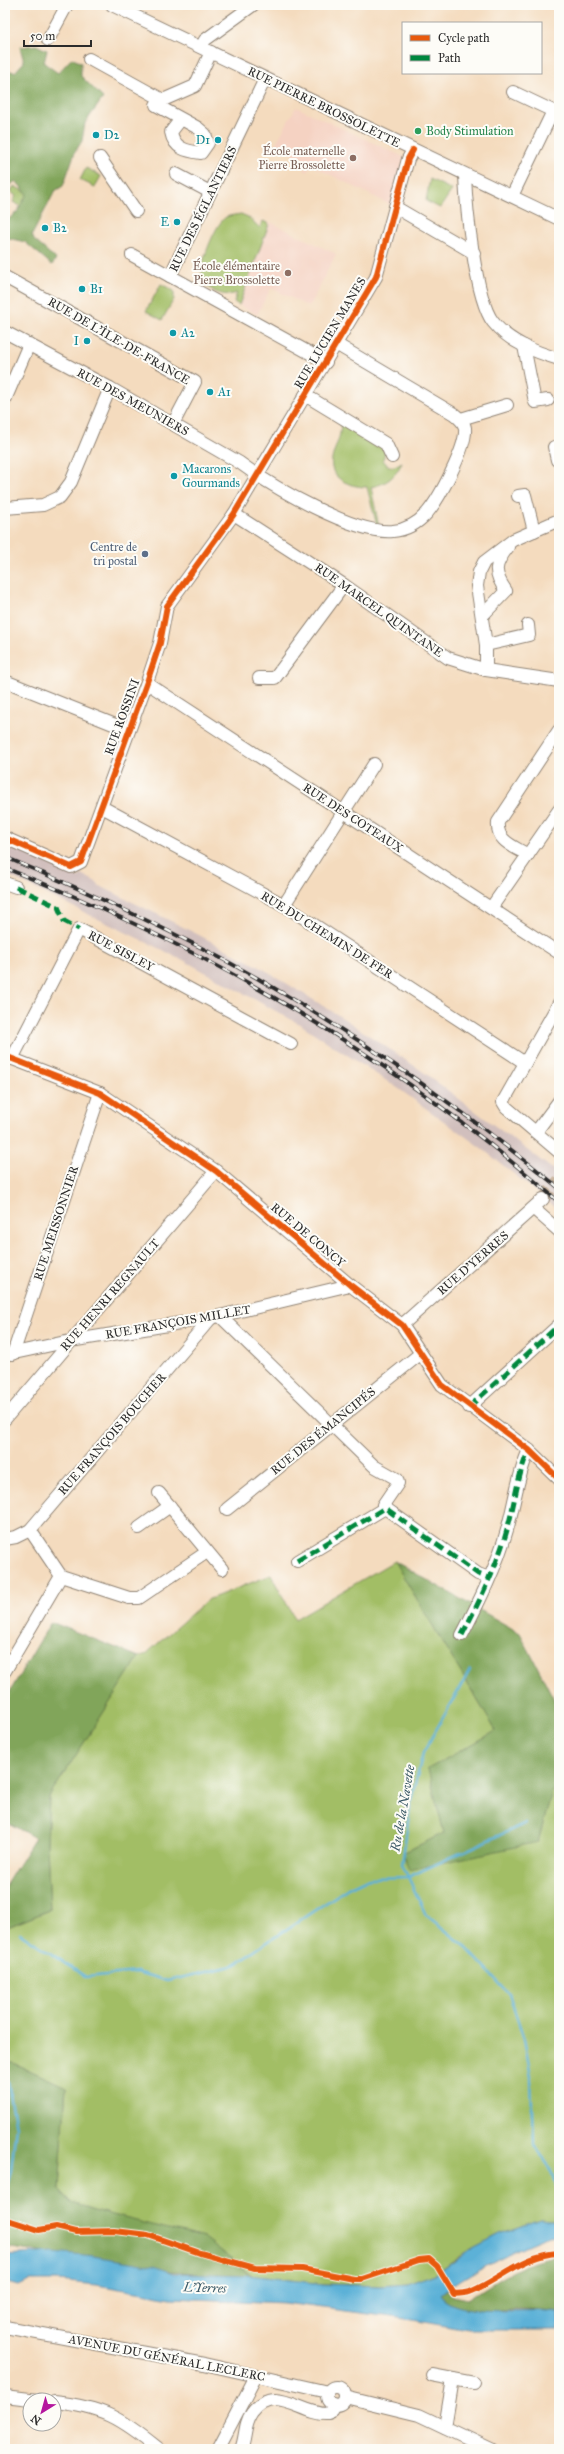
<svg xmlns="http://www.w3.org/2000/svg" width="564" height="2454" viewBox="0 0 564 2454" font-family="'IM FELL Great Primer',serif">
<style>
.built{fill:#f5d2c2}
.industrial{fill:#d1bfbd}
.green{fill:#a2be65;stroke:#667448}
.forest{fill:#81a55a;stroke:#566842}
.water{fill:#5bb1d7;stroke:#436e81}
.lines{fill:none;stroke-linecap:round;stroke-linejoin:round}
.stream{stroke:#5bb1d7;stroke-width:2.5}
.minor-tunnel{stroke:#ccb8a1;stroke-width:12;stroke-dasharray:12 6;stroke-linecap:butt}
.minor-casing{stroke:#908374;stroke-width:14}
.minor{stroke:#fff;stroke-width:12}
.rail-casing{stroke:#2b2b2b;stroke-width:4}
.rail{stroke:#fdfcf7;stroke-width:2.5;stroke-dasharray:8;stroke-linecap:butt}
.quiet{stroke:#00873e;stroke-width:5;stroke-dasharray:10 5;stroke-linecap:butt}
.cycleway-casing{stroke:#fdfcf7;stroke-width:8}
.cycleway{stroke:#e8590c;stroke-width:6}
.leisure-dot{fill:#2e9e5b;stroke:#fdfcf7;stroke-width:1.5}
.culture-dot{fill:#0f9aa8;stroke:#fdfcf7;stroke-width:1.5}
.education-dot{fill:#8d6e63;stroke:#fdfcf7;stroke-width:1.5}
.service-dot{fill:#5c6f8a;stroke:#fdfcf7;stroke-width:1.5}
.labels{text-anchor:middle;stroke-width:4;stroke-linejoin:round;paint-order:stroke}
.street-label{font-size:12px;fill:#2b2b2b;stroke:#fdfcf7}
.leisure-label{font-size:12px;fill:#27864d;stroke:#fdfcf7;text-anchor:start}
.culture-label{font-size:12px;fill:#0d838f;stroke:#fdfcf7;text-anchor:start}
.education-label{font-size:12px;fill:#785e54;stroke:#fdfcf7;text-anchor:end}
.service-label{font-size:12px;fill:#4e5e75;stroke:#fdfcf7;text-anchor:end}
.water-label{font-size:13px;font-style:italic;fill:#3c5a67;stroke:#fdfcf7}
</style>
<rect width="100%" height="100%" fill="#fdfcf7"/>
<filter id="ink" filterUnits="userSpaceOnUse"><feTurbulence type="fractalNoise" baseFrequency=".025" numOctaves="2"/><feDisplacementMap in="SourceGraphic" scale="8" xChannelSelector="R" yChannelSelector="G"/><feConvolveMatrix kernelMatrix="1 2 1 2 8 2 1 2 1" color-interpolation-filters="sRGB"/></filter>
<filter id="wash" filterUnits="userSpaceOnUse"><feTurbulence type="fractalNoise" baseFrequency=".012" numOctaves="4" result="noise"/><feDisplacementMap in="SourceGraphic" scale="16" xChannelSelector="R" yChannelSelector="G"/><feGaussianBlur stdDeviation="0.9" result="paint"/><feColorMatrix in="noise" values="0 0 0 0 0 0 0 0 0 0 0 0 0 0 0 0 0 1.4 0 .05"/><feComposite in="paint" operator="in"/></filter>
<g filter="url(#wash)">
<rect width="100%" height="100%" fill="#f4dbbe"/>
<g class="built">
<path d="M296,107L408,159L395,207L311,165L307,172L304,170L307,161L275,145Z"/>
<path d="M270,222L336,254L309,307L271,288L257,315L239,305Z"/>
</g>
<path class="industrial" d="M5,843L79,877L81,874L98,883V885L197,934L260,967L346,1020L422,1071L559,1174V1210L480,1147L399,1089L303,1026L185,961L5,874Z"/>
<g class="green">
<path d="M86,168L101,176L95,187L80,180Z"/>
<path d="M430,179L452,190L440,208L426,201Z"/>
<path d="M14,186L29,194L22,207L13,202L16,196L11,192Z"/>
<path d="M241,214L248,217L260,228L263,221L269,224L239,305L234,302L237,293C220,299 199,287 202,267C204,256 216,223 226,217C231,215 236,215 241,214Z"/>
<path d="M161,284L174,291V299L162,320L146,311Z"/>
<path d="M340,422L384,445L385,451L383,460L387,465L393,467L402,462C396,477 386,484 371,487L379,527L377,526L367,487C358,487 349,485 341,480C318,464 345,442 340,422Z"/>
<path d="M394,1561L496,1731L428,1769L444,1833L403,1853L538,1842L552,1791L559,1788V2221L540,2219L502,2233L464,2253L438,2273L407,2284L380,2286L323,2284L248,2275L108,2214L72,2203L59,2189L66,2087L5,2059V1928L50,1910L47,1845L49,1797L139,1657L146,1654L207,1600L271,1575L295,1619Z"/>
</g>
<g class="forest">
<path d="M36,45L47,50L44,63L58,73L72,58L81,63V76L103,98L85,123L82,141L75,152L63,186L55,191L32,235L34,240L56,259L52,265L25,242L8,238L5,235V222L17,212L27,194L16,181L5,188V70L15,72L24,62L20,47Z"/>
<path d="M394,1561L520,1633L559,1709V1788L552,1791L538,1842L409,1870L403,1853L444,1833L428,1769L496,1731Z"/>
<path d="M51,1622L139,1657L49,1797L47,1845L50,1910L5,1928V1886L35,1838L5,1821V1700Z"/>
<path d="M5,2059L66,2087L59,2189L72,2203L108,2214L205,2238L257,2279L148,2269L5,2247Z"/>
<path d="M559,2257V2312C545,2310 530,2309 516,2309C493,2310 454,2317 440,2295L447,2289L452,2296L468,2299C495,2282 526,2259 559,2257Z"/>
</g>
<path class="water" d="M540,2219L559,2221V2234C542,2234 452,2281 440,2295C455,2319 530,2307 558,2312L559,2330H468L407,2319L284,2303L171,2298L97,2285L58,2281H29L19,2286L5,2282V2255L54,2252L94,2256L154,2266L174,2273L248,2275L323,2284L381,2286L407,2284L438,2273L473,2248L502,2233Z"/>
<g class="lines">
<g class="stream">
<path d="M470,1670L423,1753L411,1800L402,1864L426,1915L464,1945L509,1994L524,2039L531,2077L533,2143L550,2168L559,2199"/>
<path d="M20,1933L86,1977L137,1972L167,1981L232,1966L348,1888L369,1878L408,1877L526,1823"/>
<path d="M5,2080L8,2083L16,2127L11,2170L5,2195"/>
</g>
</g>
</g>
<g filter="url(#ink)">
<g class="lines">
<path class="minor-tunnel" d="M543,1199L559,1180"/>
<g class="minor-casing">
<g id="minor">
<path d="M112,5L559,219"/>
<path d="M48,40L67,5"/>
<path d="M201,47L205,40L253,5"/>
<path d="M89,59L163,100L195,86L211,52"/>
<path d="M265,79L170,276L326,362"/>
<path d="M163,100L156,105L198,128L205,134L208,143L201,153C187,151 174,149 171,132L181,119"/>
<path d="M100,158L136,211"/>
<path d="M176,174L210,192"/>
<path d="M465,175C466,205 475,299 493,322C509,342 535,352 559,359"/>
<path d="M512,196L553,111L513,92"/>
<path d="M395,207L474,253"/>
<path d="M132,255L170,276"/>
<path d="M5,277L195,382L173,424"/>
<path d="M5,332L110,388L240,463C271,486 355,535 393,531C406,530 418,523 427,513C439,499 467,447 465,428C464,422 459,418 454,414L336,344"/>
<path d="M524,346L535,402L548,400"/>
<path d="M305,395L386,444L392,457"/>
<path d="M5,400L29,344"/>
<path d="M461,419L507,405"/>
<path d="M559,446L554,447L557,460H559"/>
<path d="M518,496L525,495L534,531"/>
<path d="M5,508L43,505L60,497L71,482L110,388"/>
<path d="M234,514L344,585L448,658L486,670L559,681"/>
<path d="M482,616L506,591C493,572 494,565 508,547"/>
<path d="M486,645L529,635L528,625"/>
<path d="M486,670V645L477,586L479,572L484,562L513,540L559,520"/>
<path d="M259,678H275L344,585"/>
<path d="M5,681L128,730"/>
<path d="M147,683L559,953"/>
<path d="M102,807L284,905L525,1063"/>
<path d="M5,838L71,867L81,862L148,679L160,643L167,606L234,514L376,277L408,159L413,150"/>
<path d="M528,855C513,846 496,841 498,822L559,730"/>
<path d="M5,883L16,887"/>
<path d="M284,905L374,764"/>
<path d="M491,908L559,810"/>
<path d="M559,1003L503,1102L506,1107L559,1152"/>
<path d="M5,1056L100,1093L216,1171L350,1285L402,1325L442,1385L529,1450L559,1479"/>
<path d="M12,1059L79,929L291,1044"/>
<path d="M536,1132L559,1101"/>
<path d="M534,1209L559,1231"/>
<path d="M220,1316L374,1466L397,1479L398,1483L383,1505L385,1508"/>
<path d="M402,1325L543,1199"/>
<path d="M13,1354L100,1093"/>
<path d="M5,1355L70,1341L211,1318L350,1285"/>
<path d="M469,1407L559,1325"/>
<path d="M5,1419L216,1171"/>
<path d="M159,1493L222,1569"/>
<path d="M227,1509L420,1354"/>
<path d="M139,1528L170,1506"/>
<path d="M5,1539L16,1537L30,1530L211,1318"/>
<path d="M297,1561L385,1508L478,1574L489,1578"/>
<path d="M61,1576L129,1598H139L207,1552"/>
<path d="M462,1635C479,1602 497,1566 507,1530C515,1503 517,1476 529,1450"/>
<path d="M5,1671L61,1576L30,1530"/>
<path d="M5,2327L204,2364L328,2392"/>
<path d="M432,2375L474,2383"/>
<circle cx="336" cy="2396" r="9"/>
<path d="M5,2396L38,2400"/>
<path d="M345,2397L419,2415L491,2449"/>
<path d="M54,2402C103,2407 121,2418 159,2449"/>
<path d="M445,2427L453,2379"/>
<path d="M218,2449L256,2376"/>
<path d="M241,2449C246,2438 244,2423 252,2413C275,2382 302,2416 329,2414L334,2404"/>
</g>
</g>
<use href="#minor" class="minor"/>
<g class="rail-casing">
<g id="rail">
<path d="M5,857C91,893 176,932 257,978C364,1040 464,1110 559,1188"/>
<path d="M5,868C205,946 398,1060 559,1202"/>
</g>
</g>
<use href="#rail" class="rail"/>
<g class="quiet">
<path d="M16,887L58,907L64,921L79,929"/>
<path d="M469,1407L559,1325"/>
<path d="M297,1561L385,1508L478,1574L489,1578"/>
<path d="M462,1635C479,1602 497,1566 507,1530C515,1503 517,1476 529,1450"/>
</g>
<g class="cycleway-casing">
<g id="cycleway">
<path d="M5,838L71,867L81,862L148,679L160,643L167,606L234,514L376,277L408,159L413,150"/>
<path d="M5,1056L100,1093L216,1171L350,1285L402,1325L442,1385L529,1450L559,1479"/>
<path d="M5,2219L39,2230L56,2227L76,2232L115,2231L148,2235L200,2253L255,2268L302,2269L354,2279H362L419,2260L429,2259L437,2266L454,2294C459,2293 467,2294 472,2291C500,2279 526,2254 559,2253"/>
</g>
</g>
<use href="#cycleway" class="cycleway"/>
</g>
</g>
<circle class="leisure-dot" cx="418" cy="131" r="4"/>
<g class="culture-dot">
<circle cx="96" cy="135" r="4"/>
<circle cx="218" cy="140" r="4"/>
<circle cx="177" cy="222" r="4"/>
<circle cx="45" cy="228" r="4"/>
<circle cx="82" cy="289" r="4"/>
<circle cx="173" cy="333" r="4"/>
<circle cx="87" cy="341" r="4"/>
<circle cx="210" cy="392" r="4"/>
<circle cx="174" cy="476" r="4"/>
</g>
<g class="education-dot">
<circle cx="353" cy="158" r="4"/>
<circle cx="288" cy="273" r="4"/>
</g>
<circle class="service-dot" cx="145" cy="554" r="4"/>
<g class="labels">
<g class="street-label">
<text transform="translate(324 107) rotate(26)" y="4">RUE PIERRE BROSSOLETTE</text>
<text transform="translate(203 209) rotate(-64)" y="4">RUE DES ÉGLANTIERS</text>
<text transform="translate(330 333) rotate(-59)" y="4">RUE LUCIEN MANES</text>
<text transform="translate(119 341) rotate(30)" y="4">RUE DE L'ÎLE-DE-FRANCE</text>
<text transform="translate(133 402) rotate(29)" y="4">RUE DES MEUNIERS</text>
<text transform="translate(379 610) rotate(35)" y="4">RUE MARCEL QUINTANE</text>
<text transform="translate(122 717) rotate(-70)" y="4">RUE ROSSINI</text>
<text transform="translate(353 818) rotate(33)" y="4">RUE DES COTEAUX</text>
<text transform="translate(327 935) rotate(32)" y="4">RUE DU CHEMIN DE FER</text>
<text transform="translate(121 951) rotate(28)" y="4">RUE SISLEY</text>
<text transform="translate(56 1223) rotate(-72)" y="4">RUE MEISSONNIER</text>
<text transform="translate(308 1235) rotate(40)" y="4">RUE DE CONCY</text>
<text transform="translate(473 1263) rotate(-41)" y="4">RUE D'YERRES</text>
<text transform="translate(110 1295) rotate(-49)" y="4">RUE HENRI REGNAULT</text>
<text transform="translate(178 1322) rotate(-10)" y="4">RUE FRANÇOIS MILLET</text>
<text transform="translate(323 1431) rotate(-39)" y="4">RUE DES ÉMANCIPÉS</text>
<text transform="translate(112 1434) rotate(-49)" y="4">RUE FRANÇOIS BOUCHER</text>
<text transform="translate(167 2358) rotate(11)" y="4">AVENUE DU GÉNÉRAL LECLERC</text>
</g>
<g class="leisure-label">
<text x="426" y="135">Body Stimulation</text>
</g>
<g class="culture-label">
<text x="104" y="139">D2</text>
<text x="210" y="144" text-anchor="end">D1</text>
<text x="169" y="226" text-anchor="end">E</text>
<text x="53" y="232">B2</text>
<text x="90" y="293">B1</text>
<text x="181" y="337">A2</text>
<text x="79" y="345" text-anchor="end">I</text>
<text x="218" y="396">A1</text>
<text x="182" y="473">Macarons<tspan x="182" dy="14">Gourmands</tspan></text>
</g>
<g class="education-label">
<text x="345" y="155">École maternelle<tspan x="345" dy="14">Pierre Brossolette</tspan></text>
<text x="280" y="270">École élémentaire<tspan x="280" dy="14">Pierre Brossolette</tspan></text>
</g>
<g class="service-label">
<text x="137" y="551">Centre de<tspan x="137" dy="14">tri postal</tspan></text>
</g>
<g class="water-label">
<text transform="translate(402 1808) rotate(-80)" y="5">Ru de la Navette</text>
<text transform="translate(205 2287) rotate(2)" y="5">L'Yerres</text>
</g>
</g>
<rect width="564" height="2454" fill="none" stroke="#fdfcf7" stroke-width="20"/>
<rect x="402" y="22" width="140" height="52" fill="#fdfcf7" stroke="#a9a8a5"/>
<rect x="410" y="35" width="20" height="6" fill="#e8590c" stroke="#a9a8a5"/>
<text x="438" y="42" font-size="12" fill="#2b2b2b">Cycle path</text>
<rect x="410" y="55" width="20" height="6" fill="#00873e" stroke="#a9a8a5"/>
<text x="438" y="62" font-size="12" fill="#2b2b2b">Path</text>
<g transform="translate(42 2412) rotate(217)"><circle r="19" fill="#fdfcf7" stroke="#a9a8a5"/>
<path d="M0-3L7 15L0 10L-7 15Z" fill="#b5179e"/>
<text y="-6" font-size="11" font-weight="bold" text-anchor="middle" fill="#2b2b2b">N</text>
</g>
<path d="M24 40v6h67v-6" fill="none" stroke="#2b2b2b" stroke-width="2"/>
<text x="30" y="40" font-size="12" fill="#2b2b2b" stroke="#fdfcf7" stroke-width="3" paint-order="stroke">50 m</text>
</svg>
